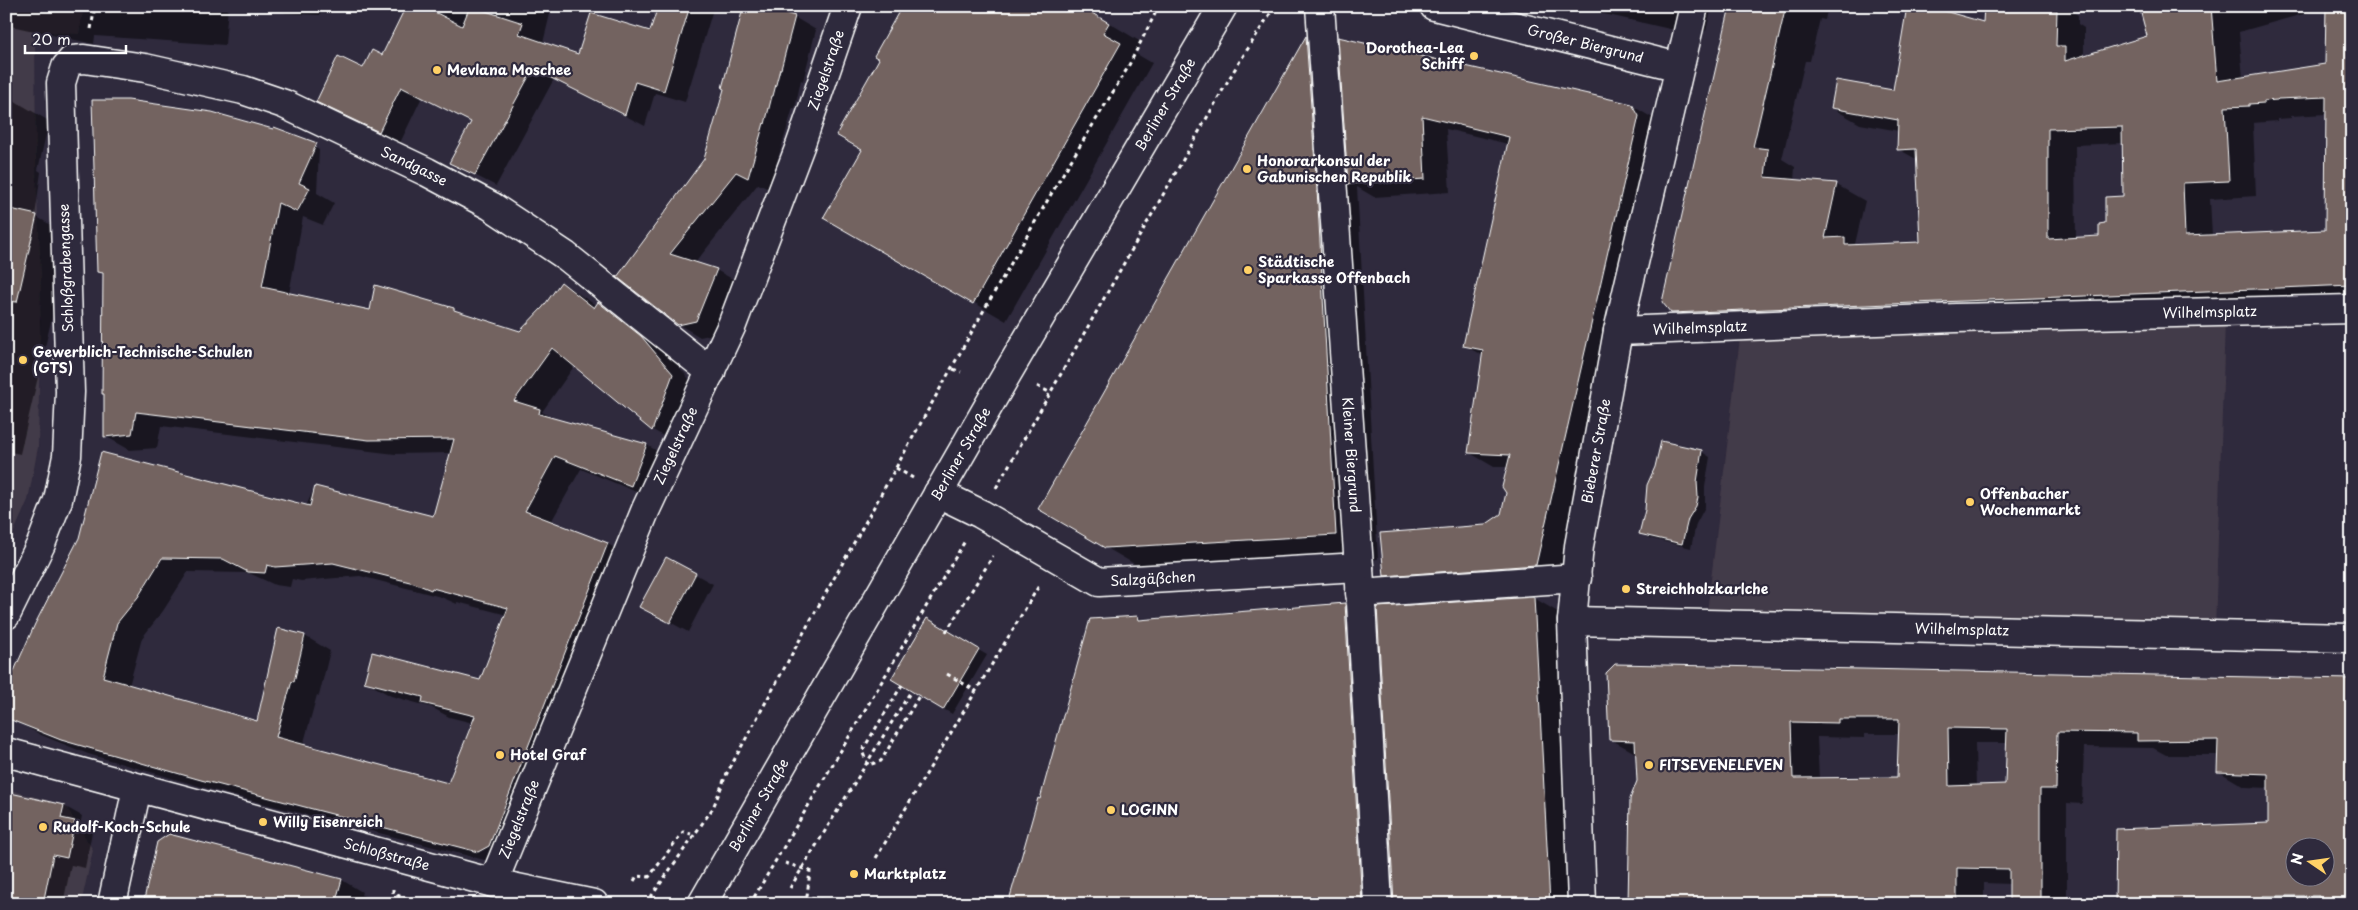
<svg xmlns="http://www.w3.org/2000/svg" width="2358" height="910" viewBox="0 0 2358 910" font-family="'Playpen Sans',sans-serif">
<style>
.built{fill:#433b48}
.shadow{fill:#0007;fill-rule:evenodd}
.building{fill:#736461;stroke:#fff;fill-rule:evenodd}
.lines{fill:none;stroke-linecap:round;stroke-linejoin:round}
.minor-casing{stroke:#fff;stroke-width:31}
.major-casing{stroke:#fff;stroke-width:31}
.path{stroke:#fff;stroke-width:3;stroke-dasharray:4 4;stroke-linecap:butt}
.minor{stroke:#2f2a3d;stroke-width:28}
.major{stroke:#2f2a3d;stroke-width:28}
.poi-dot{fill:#ffd166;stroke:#2f2a3d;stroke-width:2}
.labels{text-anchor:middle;stroke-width:4.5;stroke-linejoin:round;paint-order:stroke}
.street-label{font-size:14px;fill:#fff;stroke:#2f2a3d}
.poi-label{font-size:14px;font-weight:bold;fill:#fff;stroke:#2f2a3d;text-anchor:start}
</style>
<rect width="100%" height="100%" fill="#2f2a3d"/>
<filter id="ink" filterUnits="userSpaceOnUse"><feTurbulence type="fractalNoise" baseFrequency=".02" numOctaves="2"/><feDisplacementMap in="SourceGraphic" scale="10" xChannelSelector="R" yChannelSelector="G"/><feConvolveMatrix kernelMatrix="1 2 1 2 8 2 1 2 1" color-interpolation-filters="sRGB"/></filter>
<g filter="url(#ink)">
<g class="built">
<path d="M6,6H84L79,34L35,31L36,177L41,273L38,447L28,500L6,550Z"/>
<path d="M2225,320L2215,630L1706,621L1740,338Z"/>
<path d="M6,789L65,805L93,850L81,904H6Z"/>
</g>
<g class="shadow">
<path d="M6,6H228L225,45L95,36L94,44L6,25Z"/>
<path d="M273,6H326V13H320V15L285,13Z"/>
<path d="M407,6H465L494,15L497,6H552L543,43L579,55L651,33L659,6H714L685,102L655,93L645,126L554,79L496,186L451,163L472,123L422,97L400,143L317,101L382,57Z"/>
<path d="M903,6H1081L1141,42L1135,53L1152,63L1006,321L825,217L864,150L881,58Z"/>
<path d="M1569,6H1712L1706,31L1698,28L1696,35Z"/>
<path d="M1732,6H1828L1825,20L1820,19L1810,61H1805L1782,159L1795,167L1794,181L1837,185L1865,201L1855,244L1858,246L1921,243L1918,160L1898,149L1899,131L1860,124L1832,108L1894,92L1984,23L1985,6H2062L2078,15V24L2084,28V56L2149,36L2142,6H2352V302L1700,329L1672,312ZM2328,7L2326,65L2243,78L2239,32ZM2327,114V231L2212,236L2210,199L2256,196L2253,123L2277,121V119L2292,118L2291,116ZM2124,143L2125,198L2100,237L2076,239L2075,145Z"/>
<path d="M794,17L816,30L803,81L801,80L795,108H793L769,189L758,184L695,263L716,270L738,282L718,333L700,337L678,324L619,276L705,160Z"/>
<path d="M1307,37L1340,57L1631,105L1656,120L1561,579L1410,589L1385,575L1485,526L1502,515L1508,493V467H1494L1470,453L1483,356L1464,345L1508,144L1446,129L1450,192L1374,197L1357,187L1378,559L1148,572L1040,509Z"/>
<path d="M6,99L15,101L49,121L38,170L41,172L35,216L71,236L20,454L6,451Z"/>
<path d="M293,135L319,150L317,193L334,203L323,225L303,217L289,294L371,312L454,309L465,315L520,333L544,308L562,283L597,306L598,303L624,318L667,352L698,390L678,445L653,430L575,365L542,412L556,420L647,445L672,460L656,500L581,469L551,522L608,544L633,559L504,865L227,794L88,754L41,735L6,716L80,538L306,506L315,487L434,518L451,453L395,454L161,426L157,448L130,450L105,436L104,275L98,271ZM188,572L249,573L275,585L290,587L292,579L301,581L360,576L441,597L457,604V602L507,615L480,682H366L391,696L431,707L449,717L473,723L449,785L303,746L317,695L319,696L330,651L305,636L258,722L129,686L142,638L163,611Z"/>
<path d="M1702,452L1710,457L1705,487V507L1696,524L1691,548L1649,538L1641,533Z"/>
<path d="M695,574L713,584L688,632L659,616Z"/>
<path d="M1534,598L1563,615L1579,904H1010L1091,620L1138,617L1145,621L1345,604L1379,624Z"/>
<path d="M927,620L987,655L952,714L892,679Z"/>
<path d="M1607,673L2352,680V904H2010V884L1984,883V904H1629L1638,781L1637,754L1610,739ZM1865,734H1900L1898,779H1819L1817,737L1865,738ZM1975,743H2008L2006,785L1976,786ZM2084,747L2153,748L2166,755H2219L2218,771L2245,787L2269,788V825L2116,899L2067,898V803L2082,804ZM2296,848H2326V878H2296Z"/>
<path d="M6,794L64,806L82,816L80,825L92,832L85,868L71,865L63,904H6Z"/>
<path d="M342,880L362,892L361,895L391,904H144Z"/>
</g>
<g class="building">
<path d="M406,6H423L462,26L470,6L523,23L519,34L578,54L591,13L650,31L658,6H690L664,91L635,82L625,115L533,69L475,175L449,163L471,122L401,87L379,132L316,102L338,56L363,68L372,50L382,55Z"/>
<path d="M749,6H762L795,16L781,69H780L773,96H772L765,124L764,123L748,178L736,172L670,254L717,269L696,321L678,325L617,277L704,159L724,89L722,88L742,12L747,14Z"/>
<path d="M902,6H1080L1109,23L1103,33L1121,43L973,304L823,218L862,150L836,135L879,59L874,56Z"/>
<path d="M1730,6H1786L1753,147L1768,149L1765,177L1837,183L1825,238L1845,237V245L1920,242L1916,149L1897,150L1898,120L1831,108L1836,80L1893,90L1907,6H1927L1983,22L1984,6H2051V10H2057L2056,46H2065V61L2147,36L2139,6H2211L2217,81L2325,64L2326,6H2352V285L1671,313L1662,302ZM2326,97L2325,230L2185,236L2183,183L2229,181L2225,107L2249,106V104L2264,103V101L2277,100L2278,99ZM2122,127L2123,196L2105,197V223L2099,224V236L2048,239V129Z"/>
<path d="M1306,36L1318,205L1336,535L1105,548L1038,509Z"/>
<path d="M1338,37L1632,104L1639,116L1536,565L1384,576L1380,533L1485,525L1501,514L1506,493L1502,487L1510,455L1468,453L1483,350L1463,346L1509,137L1422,116L1425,179L1348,184Z"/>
<path d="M92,100H128L212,112L273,129L274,127L317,143L299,183L310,188L297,212L278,203L262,287L370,310L375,285L454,308V310L520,331L543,307L561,282L594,308L598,302L641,336L673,374L652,431L552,348L514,401L540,409L539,414L647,444L631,486L555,456L525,511L608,543L489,846L478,852L201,780L61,740L6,718V689L35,624L79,538L101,452L310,506L315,486L433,516L454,439L369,440L136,412L132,434L104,437V394H102L103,273L97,272ZM162,558L223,559L248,572L265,573L267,565L275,567L333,563L414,583L431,590L432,588L508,608L480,680L372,652L364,682L423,697L422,703L475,716L448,783L276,737L292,681L294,682L305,635L278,628L257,721L103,677L117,623L138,597Z"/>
<path d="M6,208L37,215L17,302L6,301Z"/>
<path d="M1661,441L1702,450L1697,482L1698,497L1696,506L1688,519L1682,544L1639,534L1645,510L1647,485L1655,467Z"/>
<path d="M666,557L696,573L670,623L639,607Z"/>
<path d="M1534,597L1550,904H1394L1377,607Z"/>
<path d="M1345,603L1362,904H1008L1038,798L1040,799L1090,619L1138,616L1139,620Z"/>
<path d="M927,618L979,649L943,710L891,679Z"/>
<path d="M1615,664L2352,679V904H2318L2319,896H2263V904H2115L2116,829L2268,823V774L2217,772L2218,740L2137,741V733L2057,732L2056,789H2040V904H2009V869L1957,868V904H1628L1630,799L1637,781L1635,741L1609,740L1606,673ZM1838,719H1899L1897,777L1793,778L1791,722L1838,723ZM1948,728L2007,729L2005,784L1949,786ZM2296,848H2326V878H2296Z"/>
<path d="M6,792L64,805L61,818L75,821L67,858L53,855L43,904H6Z"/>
<path d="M169,834L342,879L335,904H143L157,842Z"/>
</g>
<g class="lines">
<g class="minor-casing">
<g id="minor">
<path id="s1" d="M1320,6L1359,567L1378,904"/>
<path id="s2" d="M1434,6L1679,67"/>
<path id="s3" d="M1618,331L1956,318L2352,309"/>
<path id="s4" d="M938,493L981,514L1099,582L1359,567"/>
<path d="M1360,593L1577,578"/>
<path id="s5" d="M6,615L41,544L58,500L67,456L70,392L61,83L66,67L72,60L84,59L145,68L243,90L284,104L427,172L491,206L566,256L711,372"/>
<path id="s6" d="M1572,621L2352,638"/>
<path id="s7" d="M6,752L493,883L594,904"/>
<path id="s8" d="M493,883L646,509L732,325L800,146L848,6"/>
<path d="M112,904L137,788"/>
<path id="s9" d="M1582,904L1572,621L1579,546L1618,331L1694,6"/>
</g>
</g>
<g class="major-casing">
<g id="major">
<path id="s10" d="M702,904L1004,379L1223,6"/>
</g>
</g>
<g class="path">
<path d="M91,29L95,6"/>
<path d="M953,369L961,372"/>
<path d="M1037,386L1051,393"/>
<path d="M896,468L913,478"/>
<path d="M996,488L1233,72L1275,6"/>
<path d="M946,632L993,556"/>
<path d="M947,674L976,691"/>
<path d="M902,685L862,751L868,765L881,761L919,696"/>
<path d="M876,858L1040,584"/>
<path d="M785,863L810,871L807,896L838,904"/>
<path d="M634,881L637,876L649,877L683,832L691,834"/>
<path d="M790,888L911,691"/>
<path d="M393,889V893L417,904"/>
<path d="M646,904L713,808L726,775L804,632L984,310L1064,172L1127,69L1159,6"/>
<path d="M750,904L965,541"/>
</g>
<use href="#minor" class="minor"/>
<use href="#major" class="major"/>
</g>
</g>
<g class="poi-dot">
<circle cx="1474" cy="56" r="5"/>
<circle cx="437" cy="70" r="5"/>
<circle cx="1247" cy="169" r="5"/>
<circle cx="1248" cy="270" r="5"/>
<circle cx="23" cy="360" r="5"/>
<circle cx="1970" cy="502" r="5"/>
<circle cx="1626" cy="589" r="5"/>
<circle cx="500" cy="755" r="5"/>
<circle cx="1649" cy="765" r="5"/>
<circle cx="1111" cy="810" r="5"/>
<circle cx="263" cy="822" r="5"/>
<circle cx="43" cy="827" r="5"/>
<circle cx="854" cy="874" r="5"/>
</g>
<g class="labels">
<g class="street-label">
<text dy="5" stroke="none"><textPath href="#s2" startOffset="156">Großer Biergrund</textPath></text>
<text dy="5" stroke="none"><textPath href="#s8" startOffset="879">Ziegelstraße</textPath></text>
<text dy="5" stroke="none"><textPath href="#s10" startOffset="924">Berliner Straße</textPath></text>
<text dy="5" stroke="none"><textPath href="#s5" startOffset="932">Sandgasse</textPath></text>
<text transform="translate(66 268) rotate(-92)" y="5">Schloßgrabengasse</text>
<text dy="5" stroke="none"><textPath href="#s3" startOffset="592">Wilhelmsplatz</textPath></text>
<text dy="5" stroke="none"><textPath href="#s3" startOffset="82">Wilhelmsplatz</textPath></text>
<text dy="5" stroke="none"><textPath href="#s8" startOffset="474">Ziegelstraße</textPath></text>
<text dy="5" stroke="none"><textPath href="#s9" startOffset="455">Bieberer Straße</textPath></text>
<text dy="5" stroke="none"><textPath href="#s10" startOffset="519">Berliner Straße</textPath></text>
<text dy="5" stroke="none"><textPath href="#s1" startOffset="450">Kleiner Biergrund</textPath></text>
<text dy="5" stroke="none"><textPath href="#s4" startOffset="238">Salzgäßchen</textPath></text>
<text dy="5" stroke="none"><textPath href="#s6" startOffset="390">Wilhelmsplatz</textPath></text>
<text dy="5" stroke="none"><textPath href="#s10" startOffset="114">Berliner Straße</textPath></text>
<text dy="5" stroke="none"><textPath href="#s8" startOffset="69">Ziegelstraße</textPath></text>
<text dy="5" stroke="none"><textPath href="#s7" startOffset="394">Schloßstraße</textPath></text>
</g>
<g class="poi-label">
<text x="1464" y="53" text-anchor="end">Dorothea-Lea<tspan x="1464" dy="16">Schiff</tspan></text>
<text x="447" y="75">Mevlana Moschee</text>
<text x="1257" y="166">Honorarkonsul der<tspan x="1257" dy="16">Gabunischen Republik</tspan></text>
<text x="1258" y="267">Städtische<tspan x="1258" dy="16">Sparkasse Offenbach</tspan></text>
<text x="33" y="357">Gewerblich-Technische-Schulen<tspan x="33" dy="16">(GTS)</tspan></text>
<text x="1980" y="499">Offenbacher<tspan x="1980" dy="16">Wochenmarkt</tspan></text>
<text x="1636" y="594">Streichholzkarlche</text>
<text x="510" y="760">Hotel Graf</text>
<text x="1659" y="770">FITSEVENELEVEN</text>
<text x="1121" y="815">LOGINN</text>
<text x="273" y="827">Willy Eisenreich</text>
<text x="53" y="832">Rudolf-Koch-Schule</text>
<text x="864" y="879">Marktplatz</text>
</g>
</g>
<rect width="2358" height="910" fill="none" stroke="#2f2a3d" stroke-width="25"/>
<rect x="12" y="12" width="2333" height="885" fill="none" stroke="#fff" stroke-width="2" filter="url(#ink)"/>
<g transform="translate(2310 862) rotate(283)"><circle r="24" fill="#2f2a3d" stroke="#827f8b"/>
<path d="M0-4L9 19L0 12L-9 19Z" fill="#ffd166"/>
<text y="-8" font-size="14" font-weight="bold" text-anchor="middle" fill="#ffffff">N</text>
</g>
<path d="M25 45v8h101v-8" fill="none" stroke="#ffffff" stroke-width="2.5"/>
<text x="32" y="45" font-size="15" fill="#ffffff" stroke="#2f2a3d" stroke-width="4" paint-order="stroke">20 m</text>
</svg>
